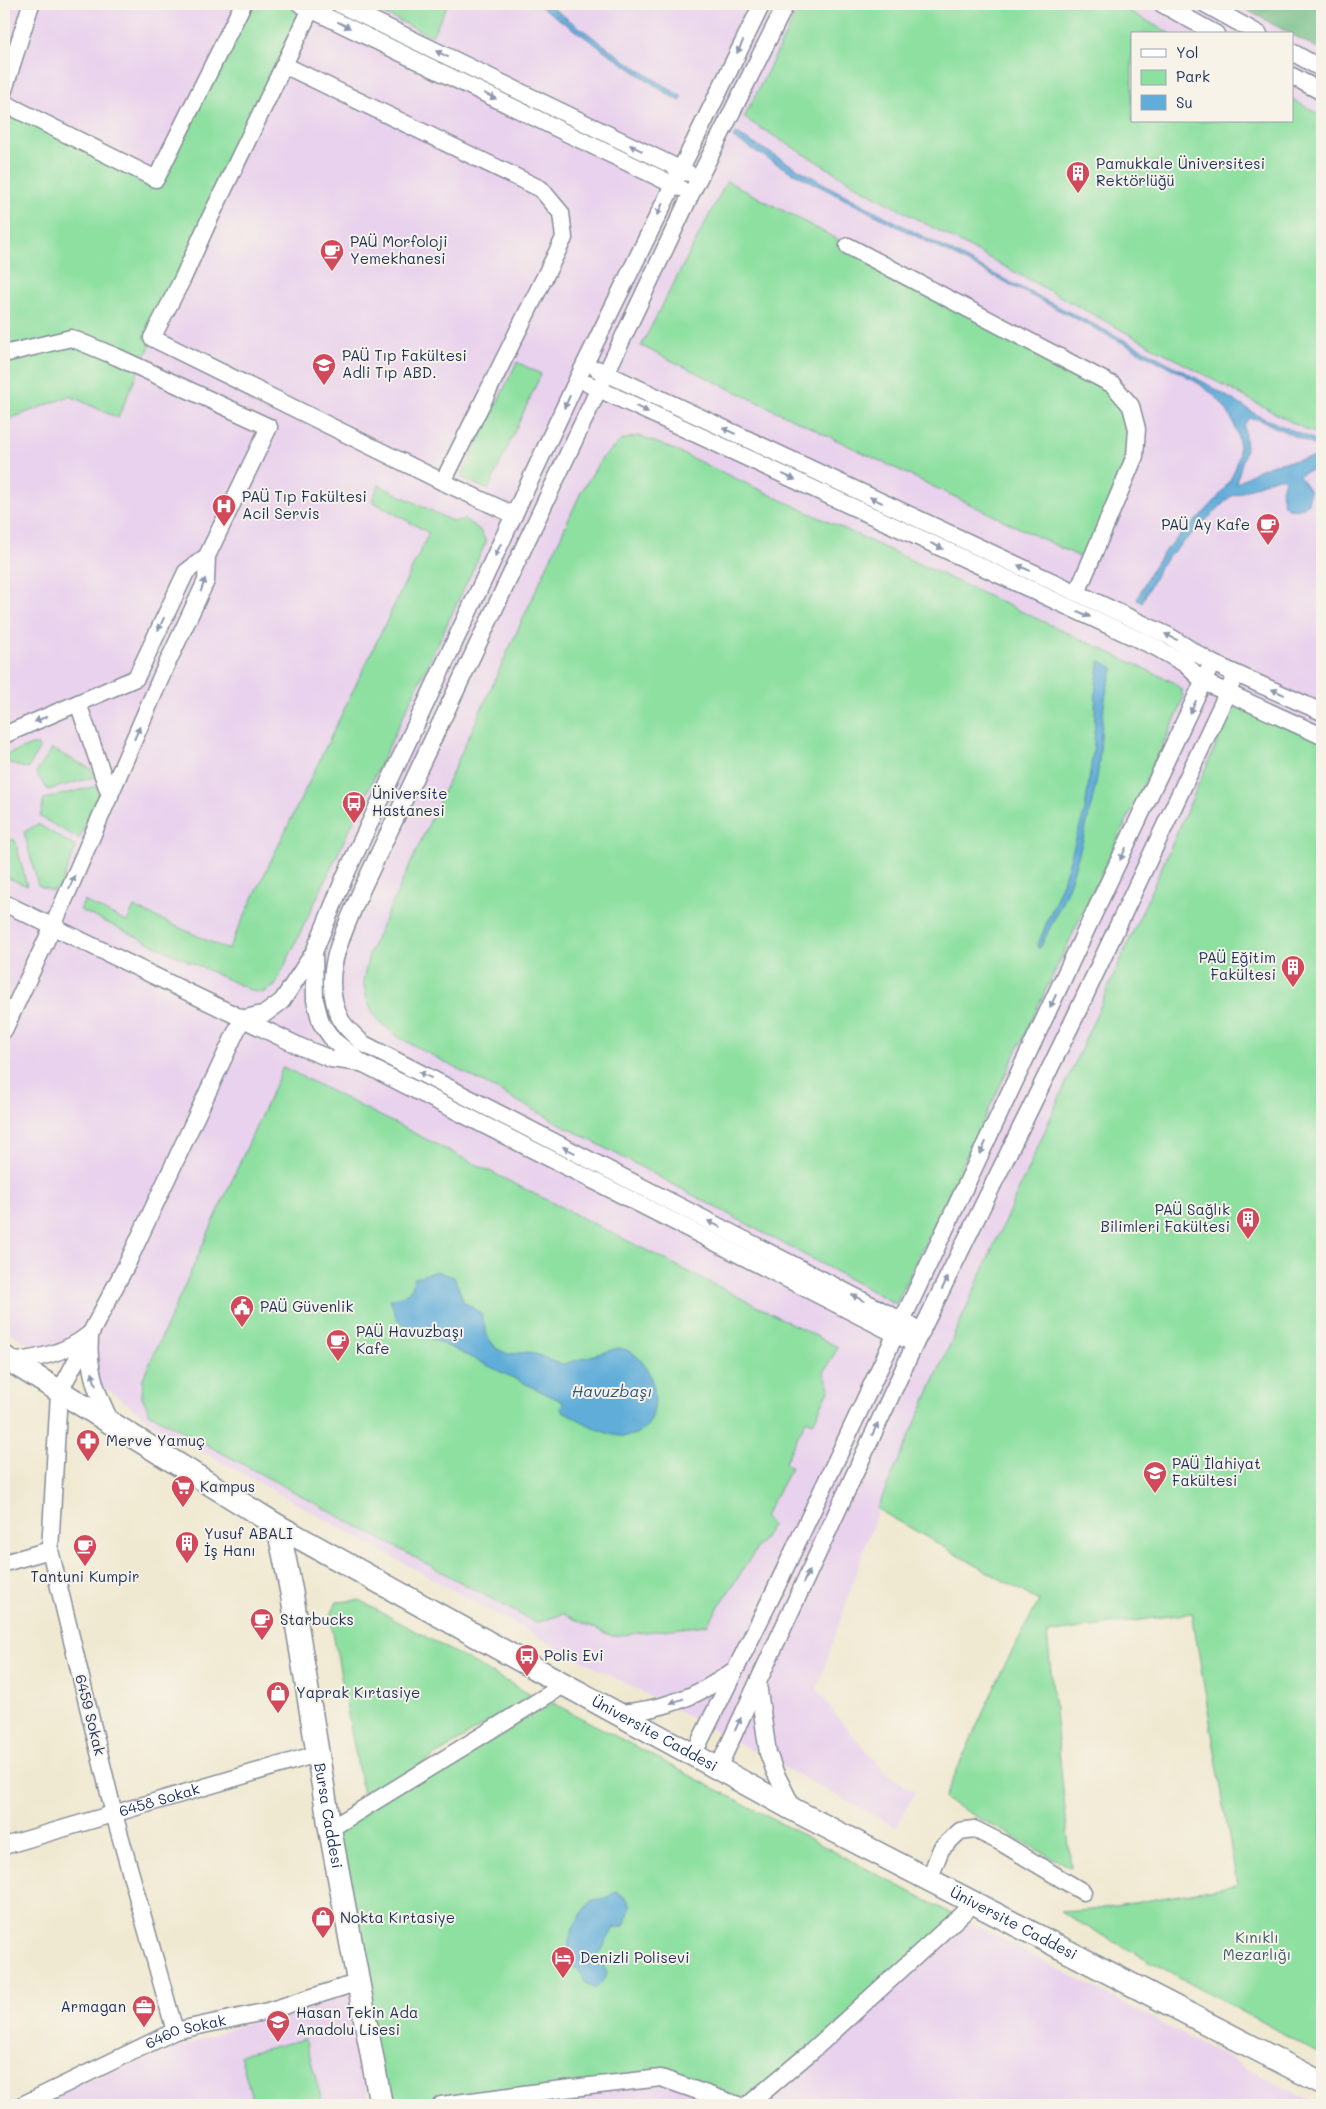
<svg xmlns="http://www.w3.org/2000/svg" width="1326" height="2109" viewBox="0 0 1326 2109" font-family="Mali,sans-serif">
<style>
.built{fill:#e9d2ed;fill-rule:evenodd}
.green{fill:#8ee0a1;stroke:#548880}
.forest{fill:#72be87;stroke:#467672}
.water{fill:#60add9;stroke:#3e6e9c}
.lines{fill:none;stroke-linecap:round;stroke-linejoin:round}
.street-casing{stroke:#868c98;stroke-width:19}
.secondary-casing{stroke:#868c98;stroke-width:25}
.street{stroke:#fff;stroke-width:16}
.secondary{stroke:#fff;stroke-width:22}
.oneway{fill:#8d97ae}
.labels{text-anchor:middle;stroke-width:4;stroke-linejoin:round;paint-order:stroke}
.poi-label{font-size:15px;fill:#1b2f5e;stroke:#f7f3e8;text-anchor:start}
.street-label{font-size:15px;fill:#1b2f5e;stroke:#f7f3e8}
.park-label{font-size:15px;fill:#385b6f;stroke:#f7f3e8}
.water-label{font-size:16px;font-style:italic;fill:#305583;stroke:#f7f3e8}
</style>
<rect width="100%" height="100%" fill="#f7f3e8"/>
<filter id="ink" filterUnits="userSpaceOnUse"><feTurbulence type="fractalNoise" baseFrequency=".02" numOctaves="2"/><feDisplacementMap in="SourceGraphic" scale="10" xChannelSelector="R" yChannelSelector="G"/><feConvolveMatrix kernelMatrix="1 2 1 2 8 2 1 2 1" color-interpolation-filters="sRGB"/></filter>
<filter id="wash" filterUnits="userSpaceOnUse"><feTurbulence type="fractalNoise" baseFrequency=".0096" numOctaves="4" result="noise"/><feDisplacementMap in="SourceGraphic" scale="20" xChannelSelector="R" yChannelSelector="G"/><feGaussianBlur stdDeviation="1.12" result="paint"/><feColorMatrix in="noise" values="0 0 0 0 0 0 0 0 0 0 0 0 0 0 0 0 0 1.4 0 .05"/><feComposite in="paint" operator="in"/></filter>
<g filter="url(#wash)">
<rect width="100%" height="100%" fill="#f0e9d2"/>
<g class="built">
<path d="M4,4H1322V1617L1191,1613L1047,1633L1039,1601L878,1509L817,1689L838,1718L887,1774L915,1792L896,1827L523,1629L153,1424L116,1395L4,1329ZM1132,34H1292V121H1132Z"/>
<path d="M965,1920L1317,2105H748Z"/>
<path d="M359,1982L369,2105L24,2104Z"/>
<path d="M661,2078L738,2105H462Z"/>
</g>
<g class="green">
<path d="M243,4H298L311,9L140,367L118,418L70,396L4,421V102L156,179Z"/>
<path d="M363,4H448L432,36Z"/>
<path d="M801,4H1116L1171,34H1132V121H1292V99L1322,116V436L1306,430L869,193L744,118Z"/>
<path d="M727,181L1113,385L1137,429L1086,560L641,346Z"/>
<path d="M517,362L541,374L488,490L461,477Z"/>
<path d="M638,436L668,447L1173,682L1181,689L1183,698L1178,713L896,1304L400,1038L377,1020L368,1004L363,981L369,954L581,492L602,458L622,440Z"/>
<path d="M379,485L454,522L464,519L480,530L486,542L275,986L262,993L252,991L80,910L84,901L127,922L134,907L228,950L429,533L372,501Z"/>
<path d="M1235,702L1322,736V2055L1060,1912L1092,1910L1237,1885L1192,1613L1047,1633L1071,1868L944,1799L1003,1668L1039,1601L877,1509Z"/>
<path d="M32,745H38L39,749L28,769L4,761L5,755Z"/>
<path d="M52,749L91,769L97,776L48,790L36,773Z"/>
<path d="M97,786L98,794L79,839L40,817L44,799Z"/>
<path d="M38,824L76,847L60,887L51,891L38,885L24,832Z"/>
<path d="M4,839L15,840L27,886L4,876Z"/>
<path d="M283,1067L838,1347L824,1373L830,1388L813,1423L806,1420L785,1462L791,1468L764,1517L772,1525L707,1625L612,1636L563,1614L536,1623L150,1414L142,1397L143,1378Z"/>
<path d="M359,1600L531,1695L364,1800L330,1617L337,1602Z"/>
<path d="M553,1703L958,1917L748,2105L661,2078L446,2105H381L330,1829Z"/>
<path d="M305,2039L323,2105H254L240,2055Z"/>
</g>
<path class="forest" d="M1236,4H1322V51Z"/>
<g class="water">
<path d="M537,4H547L626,61L682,97L680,101L666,93Z"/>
<path d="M735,133L830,187L994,274L1148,352L1207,384L1259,416L1322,443V449L1258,419L1249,418L1244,425L1246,448L1236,484L1258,470L1273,464L1322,456V467L1304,472L1299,476L1310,491L1308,503C1300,511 1293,512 1284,505L1281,492L1285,480L1283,478H1275L1230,497L1169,556L1160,567L1142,602L1137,600C1144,583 1153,565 1165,551C1195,517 1255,480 1235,427C1229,411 1220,399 1206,389C1188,375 1166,366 1146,355L784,168L733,138Z"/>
<path d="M1100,661L1114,668C1099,703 1103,741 1097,777C1090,814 1081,850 1069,885C1061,906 1050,927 1040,948L1037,947L1063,882L1085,810L1094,744L1096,683Z"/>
<path d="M436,1271L454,1277L464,1302L481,1313L488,1338L497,1349L508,1354L531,1352L557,1363L564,1364L618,1348C661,1352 672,1441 620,1436C603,1435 577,1418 561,1410L563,1402L406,1326L397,1319L390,1299C403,1296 414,1293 414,1278Z"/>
<path d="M616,1892L627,1899L631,1906L624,1926L614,1928L597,1957L607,1972L605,1979L595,1989L585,1982L578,1969L571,1966C563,1939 575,1920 593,1900L605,1898Z"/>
</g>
</g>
<g filter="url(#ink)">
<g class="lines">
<g class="street-casing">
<g id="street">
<path d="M300,4L680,188"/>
<path d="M339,4L688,173"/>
<path d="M762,4L578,378L345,876L314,952L315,1000L321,1023L333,1040L362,1063L915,1344"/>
<path d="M786,4L691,194L361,891C344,933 318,976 341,1020C346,1029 356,1036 362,1043L922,1331"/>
<path d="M1162,4L1216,34"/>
<path d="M1205,4L1259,34"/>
<path d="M311,9L209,220L183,278L152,338L443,482L514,515"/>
<path d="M1292,52L1322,69"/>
<path d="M284,65L541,189L561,213L564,238L443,482"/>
<path d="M1292,76L1322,92"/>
<path d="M4,90L31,4"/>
<path d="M4,103L156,179L243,4"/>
<path d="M848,246L1113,385L1131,406L1137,429L1135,456L1077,593"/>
<path d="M4,354L71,338L117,357L269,427L207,556L206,581L165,668L53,926L4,1030"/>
<path d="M597,369L1169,636L1212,663L1322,712"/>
<path d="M588,384L1157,648L1185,664L1204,682L1322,736"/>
<path d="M78,703L110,796"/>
<path d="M4,735L136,678L186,572L207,556"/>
<path d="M4,903L301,1047L331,1059L361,1063"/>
<path d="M242,1019L266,1013L282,1001L314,952"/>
<path d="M90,1338C87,1369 98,1397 112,1424"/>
<path d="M12,1362C39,1358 66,1353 88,1335"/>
<path d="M4,1563L50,1550"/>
<path d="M758,1684L768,1753L775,1772L794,1810"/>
<path d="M616,1713C659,1711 698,1697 733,1671"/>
<path d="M693,1755L775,1590L1212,663"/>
<path d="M718,1768L915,1344L1075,1017L1236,674"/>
<path d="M330,1829L564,1685"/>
<path id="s1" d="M4,1846L317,1754"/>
<path d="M929,1880L941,1849L960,1831L974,1829L1000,1842L1083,1892"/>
<path d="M175,2031L114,1814L50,1550L59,1393L126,1266L242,1019"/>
<path id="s2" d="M22,2105L175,2031L268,2011L359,1982"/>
<path d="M441,2105L546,2091L661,2078L738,2105"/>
<path d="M748,2105L812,2051L973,1904"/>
</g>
</g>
<g class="secondary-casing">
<g id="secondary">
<path id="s3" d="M4,1357L278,1526L536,1669L794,1810L1322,2083"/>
<path id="s4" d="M278,1526L292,1595L330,1829L381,2105"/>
</g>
</g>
<use href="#street" class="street"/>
<use href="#secondary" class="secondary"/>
</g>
<defs><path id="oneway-solid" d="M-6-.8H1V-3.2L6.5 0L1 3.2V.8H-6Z" transform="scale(1.25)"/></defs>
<g class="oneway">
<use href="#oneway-solid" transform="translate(344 25) rotate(26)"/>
<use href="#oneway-solid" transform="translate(740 47) rotate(116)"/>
<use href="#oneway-solid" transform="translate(442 54) rotate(-154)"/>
<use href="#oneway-solid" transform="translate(490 96) rotate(26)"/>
<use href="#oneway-solid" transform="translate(636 148) rotate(-154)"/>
<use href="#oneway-solid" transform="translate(660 209) rotate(116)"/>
<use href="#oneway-solid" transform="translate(567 402) rotate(115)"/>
<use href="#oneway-solid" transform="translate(642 409) rotate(25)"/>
<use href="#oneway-solid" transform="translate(729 431) rotate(-155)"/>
<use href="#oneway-solid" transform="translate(789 477) rotate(25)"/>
<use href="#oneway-solid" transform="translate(876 500) rotate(-155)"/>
<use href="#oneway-solid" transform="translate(937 546) rotate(25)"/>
<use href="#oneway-solid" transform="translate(498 550) rotate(115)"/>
<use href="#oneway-solid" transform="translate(1024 568) rotate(-155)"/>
<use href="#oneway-solid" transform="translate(203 585) rotate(-71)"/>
<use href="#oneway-solid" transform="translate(1084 614) rotate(25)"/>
<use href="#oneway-solid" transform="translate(161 624) rotate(116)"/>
<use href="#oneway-solid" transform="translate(1171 637) rotate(-153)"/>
<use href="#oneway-solid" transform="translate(1278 692) rotate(-156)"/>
<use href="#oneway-solid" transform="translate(1193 707) rotate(115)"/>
<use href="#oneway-solid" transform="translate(41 719) rotate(157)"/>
<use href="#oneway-solid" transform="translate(137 733) rotate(-67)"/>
<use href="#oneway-solid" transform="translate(1123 854) rotate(115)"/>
<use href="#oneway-solid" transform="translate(72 882) rotate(-66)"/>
<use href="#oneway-solid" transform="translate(1053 1001) rotate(115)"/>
<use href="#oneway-solid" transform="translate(425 1075) rotate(-153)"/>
<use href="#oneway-solid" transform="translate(983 1148) rotate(115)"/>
<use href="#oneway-solid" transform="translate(569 1150) rotate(-153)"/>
<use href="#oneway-solid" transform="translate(714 1224) rotate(-153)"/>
<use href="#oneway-solid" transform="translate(945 1283) rotate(-64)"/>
<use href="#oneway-solid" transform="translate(858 1298) rotate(-153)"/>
<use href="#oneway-solid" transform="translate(94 1379) rotate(-105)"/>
<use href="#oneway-solid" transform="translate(875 1429) rotate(-65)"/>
<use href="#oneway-solid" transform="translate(806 1577) rotate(-65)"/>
<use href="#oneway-solid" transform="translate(677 1701) rotate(161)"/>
<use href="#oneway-solid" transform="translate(738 1724) rotate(-65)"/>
</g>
</g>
<defs>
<g id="building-pin" transform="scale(1.25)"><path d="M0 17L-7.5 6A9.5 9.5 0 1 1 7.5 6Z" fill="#d1495b" stroke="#f7f3e8"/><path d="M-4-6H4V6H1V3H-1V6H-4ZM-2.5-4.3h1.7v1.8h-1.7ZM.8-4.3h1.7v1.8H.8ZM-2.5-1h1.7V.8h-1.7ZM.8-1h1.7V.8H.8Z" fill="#fff"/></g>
<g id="cafe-pin" transform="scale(1.25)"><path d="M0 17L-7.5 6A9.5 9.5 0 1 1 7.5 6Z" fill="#d1495b" stroke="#f7f3e8"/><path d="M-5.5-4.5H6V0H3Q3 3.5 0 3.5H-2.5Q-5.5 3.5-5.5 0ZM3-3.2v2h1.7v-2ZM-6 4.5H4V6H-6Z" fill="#fff"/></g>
<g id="university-pin" transform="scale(1.25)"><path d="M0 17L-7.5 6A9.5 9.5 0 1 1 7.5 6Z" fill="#d1495b" stroke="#f7f3e8"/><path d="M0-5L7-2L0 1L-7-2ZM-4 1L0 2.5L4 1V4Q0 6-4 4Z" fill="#fff"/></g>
<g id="hospital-pin" transform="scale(1.25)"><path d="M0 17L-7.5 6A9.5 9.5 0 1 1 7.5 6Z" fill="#d1495b" stroke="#f7f3e8"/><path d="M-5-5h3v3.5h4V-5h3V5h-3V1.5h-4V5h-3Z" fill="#fff"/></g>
<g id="bus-pin" transform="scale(1.25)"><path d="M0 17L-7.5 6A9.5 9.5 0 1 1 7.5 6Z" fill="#d1495b" stroke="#f7f3e8"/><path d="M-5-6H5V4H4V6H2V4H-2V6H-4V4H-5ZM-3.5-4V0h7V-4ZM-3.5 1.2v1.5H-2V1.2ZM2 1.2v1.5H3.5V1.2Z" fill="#fff"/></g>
<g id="civic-pin" transform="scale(1.25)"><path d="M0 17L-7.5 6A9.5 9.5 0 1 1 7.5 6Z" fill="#d1495b" stroke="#f7f3e8"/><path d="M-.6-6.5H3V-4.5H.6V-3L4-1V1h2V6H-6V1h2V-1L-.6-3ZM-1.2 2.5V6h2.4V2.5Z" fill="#fff"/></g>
<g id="pharmacy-pin" transform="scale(1.25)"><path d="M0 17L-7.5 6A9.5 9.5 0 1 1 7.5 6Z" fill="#d1495b" stroke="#f7f3e8"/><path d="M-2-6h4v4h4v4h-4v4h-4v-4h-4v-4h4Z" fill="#fff"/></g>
<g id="school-pin" transform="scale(1.25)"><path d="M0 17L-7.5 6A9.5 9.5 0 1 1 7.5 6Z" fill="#d1495b" stroke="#f7f3e8"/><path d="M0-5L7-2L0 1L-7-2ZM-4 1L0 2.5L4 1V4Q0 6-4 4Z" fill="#fff"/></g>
<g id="supermarket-pin" transform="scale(1.25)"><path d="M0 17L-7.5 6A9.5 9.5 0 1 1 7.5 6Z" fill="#d1495b" stroke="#f7f3e8"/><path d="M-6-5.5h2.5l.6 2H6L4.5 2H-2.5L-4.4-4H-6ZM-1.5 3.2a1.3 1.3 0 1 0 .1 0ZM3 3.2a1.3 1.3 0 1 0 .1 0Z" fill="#fff"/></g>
<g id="shop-pin" transform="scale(1.25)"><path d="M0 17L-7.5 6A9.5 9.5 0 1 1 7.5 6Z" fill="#d1495b" stroke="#f7f3e8"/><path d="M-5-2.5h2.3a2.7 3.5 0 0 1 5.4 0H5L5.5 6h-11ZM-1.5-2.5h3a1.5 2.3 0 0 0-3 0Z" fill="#fff"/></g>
<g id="hotel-pin" transform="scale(1.25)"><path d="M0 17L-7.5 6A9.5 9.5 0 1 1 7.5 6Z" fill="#d1495b" stroke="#f7f3e8"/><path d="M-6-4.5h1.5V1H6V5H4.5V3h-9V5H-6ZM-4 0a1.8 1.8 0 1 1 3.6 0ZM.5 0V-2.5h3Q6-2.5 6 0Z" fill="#fff"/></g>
<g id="office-pin" transform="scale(1.25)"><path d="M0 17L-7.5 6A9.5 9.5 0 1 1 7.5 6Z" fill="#d1495b" stroke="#f7f3e8"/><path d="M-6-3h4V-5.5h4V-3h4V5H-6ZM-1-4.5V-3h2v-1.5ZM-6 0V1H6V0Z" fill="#fff"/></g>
</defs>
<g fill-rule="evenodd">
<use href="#building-pin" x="1078" y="173"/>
<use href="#cafe-pin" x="332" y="251"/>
<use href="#university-pin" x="324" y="365"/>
<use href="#hospital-pin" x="224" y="506"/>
<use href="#cafe-pin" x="1268" y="525"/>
<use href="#bus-pin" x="354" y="803"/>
<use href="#building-pin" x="1293" y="967"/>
<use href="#building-pin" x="1248" y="1219"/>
<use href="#civic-pin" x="242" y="1307"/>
<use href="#cafe-pin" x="338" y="1341"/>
<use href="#pharmacy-pin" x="88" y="1441"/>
<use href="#school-pin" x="1155" y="1473"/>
<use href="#supermarket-pin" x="183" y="1487"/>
<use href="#building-pin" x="187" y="1543"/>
<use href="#cafe-pin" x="85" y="1546"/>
<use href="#cafe-pin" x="262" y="1620"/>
<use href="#bus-pin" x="527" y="1656"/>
<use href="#shop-pin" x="278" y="1693"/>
<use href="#shop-pin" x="323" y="1918"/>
<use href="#hotel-pin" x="563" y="1958"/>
<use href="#office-pin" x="144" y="2007"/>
<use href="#school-pin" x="278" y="2022"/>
</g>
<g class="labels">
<g class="poi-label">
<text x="1096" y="169">Pamukkale Üniversitesi<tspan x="1096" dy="17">Rektörlüğü</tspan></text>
<text x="350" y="247">PAÜ Morfoloji<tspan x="350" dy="17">Yemekhanesi</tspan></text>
<text x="342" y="361">PAÜ Tıp Fakültesi<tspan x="342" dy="17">Adli Tıp ABD.</tspan></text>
<text x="242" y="502">PAÜ Tıp Fakültesi<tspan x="242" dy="17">Acil Servis</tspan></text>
<text x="1250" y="530" text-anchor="end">PAÜ Ay Kafe</text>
<text x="372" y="799">Üniversite<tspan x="372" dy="17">Hastanesi</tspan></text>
<text x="1276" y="963" text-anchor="end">PAÜ Eğitim<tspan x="1276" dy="17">Fakültesi</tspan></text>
<text x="1230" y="1215" text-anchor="end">PAÜ Sağlık<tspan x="1230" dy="17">Bilimleri Fakültesi</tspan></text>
<text x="260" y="1312">PAÜ Güvenlik</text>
<text x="356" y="1337">PAÜ Havuzbaşı<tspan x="356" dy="17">Kafe</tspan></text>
<text x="106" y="1446">Merve Yamuç</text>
<text x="1172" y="1469">PAÜ İlahiyat<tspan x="1172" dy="17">Fakültesi</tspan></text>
<text x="200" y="1492">Kampus</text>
<text x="204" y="1539">Yusuf ABALI<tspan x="204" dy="17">İş Hanı</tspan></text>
<text x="85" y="1582" text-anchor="middle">Tantuni Kumpir</text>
<text x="280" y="1625">Starbucks</text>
<text x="544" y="1661">Polis Evi</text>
<text x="296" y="1698">Yaprak Kırtasiye</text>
<text x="340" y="1923">Nokta Kırtasiye</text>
<text x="580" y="1963">Denizli Polisevi</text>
<text x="126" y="2012" text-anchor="end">Armagan</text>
<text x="296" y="2018">Hasan Tekin Ada<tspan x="296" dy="17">Anadolu Lisesi</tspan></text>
</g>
<g class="street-label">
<text transform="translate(90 1715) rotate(76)" y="5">6459 Sokak</text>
<text dy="5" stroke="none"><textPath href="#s3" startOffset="752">Üniversite Caddesi</textPath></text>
<text dy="5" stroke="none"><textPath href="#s1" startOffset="162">6458 Sokak</textPath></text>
<text dy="5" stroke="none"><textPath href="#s4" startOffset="294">Bursa Caddesi</textPath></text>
<text dy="5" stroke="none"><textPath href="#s3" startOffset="1158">Üniversite Caddesi</textPath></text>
<text dy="5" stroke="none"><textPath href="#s2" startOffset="180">6460 Sokak</textPath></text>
</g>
<g class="park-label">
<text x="1257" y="1943">Kınıklı<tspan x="1257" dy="17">Mezarlığı</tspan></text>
</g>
<g class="water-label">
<text x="612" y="1397">Havuzbaşı</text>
</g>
</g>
<rect width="1326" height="2109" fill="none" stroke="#f7f3e8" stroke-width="20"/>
<rect x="1131" y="32" width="162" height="90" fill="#f7f3e8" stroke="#9fa5b1"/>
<rect x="1141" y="49" width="25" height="8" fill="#ffffff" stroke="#9fa5b1"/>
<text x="1176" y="58" font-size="15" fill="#1b2f5e">Yol</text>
<rect x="1141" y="70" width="25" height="15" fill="#8ee0a1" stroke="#9fa5b1"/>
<text x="1176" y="82" font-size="15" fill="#1b2f5e">Park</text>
<rect x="1141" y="95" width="25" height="15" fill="#60add9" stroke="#9fa5b1"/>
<text x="1176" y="108" font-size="15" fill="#1b2f5e">Su</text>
</svg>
